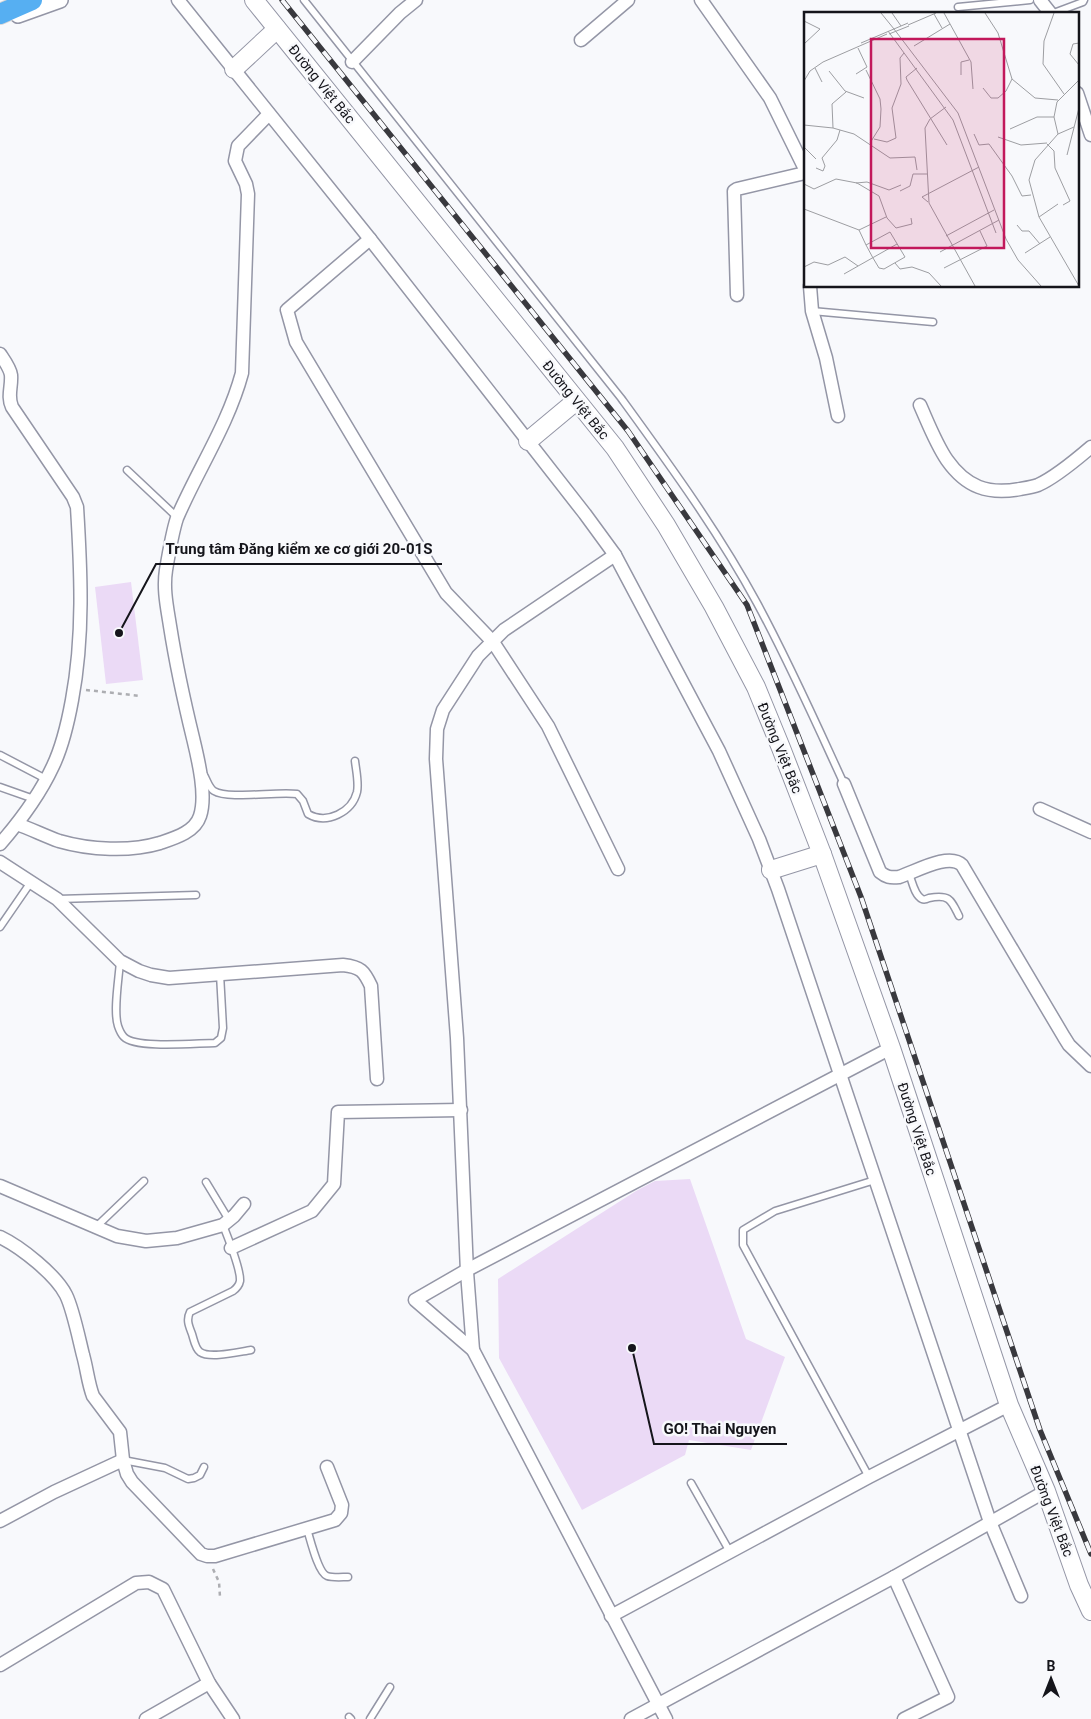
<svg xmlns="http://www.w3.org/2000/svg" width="1091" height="1719" viewBox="0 0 1091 1719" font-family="Roboto,sans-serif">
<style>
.building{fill:#ebdaf6}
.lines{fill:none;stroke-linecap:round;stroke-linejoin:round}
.service-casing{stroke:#9496a6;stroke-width:9}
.minor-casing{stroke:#9496a6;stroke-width:15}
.tertiary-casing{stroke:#9496a6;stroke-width:18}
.secondary-casing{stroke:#9496a6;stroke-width:20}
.trunk-casing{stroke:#d5d5d6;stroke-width:22}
.path{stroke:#adaeb2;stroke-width:2.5;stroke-dasharray:4 4;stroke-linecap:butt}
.service{stroke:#fff;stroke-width:6}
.minor{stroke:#fff;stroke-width:12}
.tertiary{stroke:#fff;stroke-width:15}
.secondary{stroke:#fff;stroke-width:18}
.trunk{stroke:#56aff2;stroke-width:20}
.rail-casing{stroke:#39393e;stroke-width:5.5}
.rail{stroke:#f8f9fc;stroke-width:4;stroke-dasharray:11;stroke-linecap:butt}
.labels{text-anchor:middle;stroke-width:5;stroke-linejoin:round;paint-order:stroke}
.street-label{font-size:14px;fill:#15151b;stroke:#f8f9fc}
.inset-road{fill:none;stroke:#9d9ea2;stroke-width:1}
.view{fill:#c2185b;fill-opacity:0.15;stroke:#c2185b;stroke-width:2.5}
.inset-edge{fill:none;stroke:#15151b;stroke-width:2.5}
.leader{fill:none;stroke:#15151b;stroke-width:2}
.callout-dot{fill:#15151b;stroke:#f8f9fc;stroke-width:2}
.callout-label{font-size:15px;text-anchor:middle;font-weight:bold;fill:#15151b;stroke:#f8f9fc;stroke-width:5;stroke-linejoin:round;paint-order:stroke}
</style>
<rect width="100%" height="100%" fill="#f8f9fc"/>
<g class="building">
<path d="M131,582L143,680L106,684L95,587Z"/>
<path d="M690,1179L746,1339L785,1357L751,1450L689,1440L685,1455L582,1510L499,1358L498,1279L636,1191L655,1181Z"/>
</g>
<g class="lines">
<g class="service-casing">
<g id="service">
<path d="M304,0L621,398C669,464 718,531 757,603C789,662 816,723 844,784"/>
<path d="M958,7L1030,0"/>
<path d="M1051,14L1083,2L1084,0"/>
<path d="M812,311L933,322"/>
<path d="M127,470L178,518"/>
<path d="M0,755L46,779"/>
<path d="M204,775C207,780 209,788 214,791C229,800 277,791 297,794L303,801L308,814C327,825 352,812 357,792C359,783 356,770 355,761"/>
<path d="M0,787L34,799"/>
<path d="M909,874C912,880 914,895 922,899C924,900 927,899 929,898C950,894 951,900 959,916"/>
<path d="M58,899L196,895"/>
<path d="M0,927L31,882"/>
<path d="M120,961C119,978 113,1011 118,1026C119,1029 122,1035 124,1037C136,1049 197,1043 215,1043L221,1038L223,1028L220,974"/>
<path d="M206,1182L229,1220"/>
<path d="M223,1225C228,1238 241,1269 240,1281C239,1286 237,1288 233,1291L190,1312C186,1320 189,1326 192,1334C194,1340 195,1348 200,1352C210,1359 238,1352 251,1350"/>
<path d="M96,1227L144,1181"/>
<path d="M123,1460L165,1468L188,1479L194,1478L200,1475L204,1467"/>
<path d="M869,1477L743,1245V1230L775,1211L875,1180"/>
<path d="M691,1483L730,1552"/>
<path d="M307,1529C310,1538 318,1573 327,1576C333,1578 342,1577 348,1577"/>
<path d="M349,1717L351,1719"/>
<path d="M370,1719L390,1687"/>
</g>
</g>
<g class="minor-casing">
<g id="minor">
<path d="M178,0L370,239L585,514L615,555L719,751L759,839L778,889L990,1522L1021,1596"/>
<path d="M701,0L770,98L805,169"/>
<path d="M1040,0L1051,14"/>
<path d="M581,40L628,0"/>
<path d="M352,62L400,13L416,0"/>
<path d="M1077,93L1091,135"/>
<path d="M370,239L287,310L296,342L446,593L493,642L548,726L618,869"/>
<path d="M810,286L812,311L826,358L838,416"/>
<path d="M737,295L734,191L737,189L805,173"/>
<path d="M0,354C4,360 10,368 11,375C12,387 7,396 12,407L73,497L77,507C81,572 84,636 72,700C68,722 63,745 53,766C40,794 21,820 0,844"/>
<path d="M920,405C928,423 936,444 947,460C966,487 988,495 1020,489C1026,488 1033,487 1038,485C1056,477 1077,459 1091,447"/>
<path d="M615,555L504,630L478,656L443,710L437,729L436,759L457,1038L467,1272L473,1350L666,1719"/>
<path d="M844,784L880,872C886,877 890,878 899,877C915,872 949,852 962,865L1064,1037L1069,1045L1091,1066"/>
<path d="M1040,809L1091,832"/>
<path d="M17,824C31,829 45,836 59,841C90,850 130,852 160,843C175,838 195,832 200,816C207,795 198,759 193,738C184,701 176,664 170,626C167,607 163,589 166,570C168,558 173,530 177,518C198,469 228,425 242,373L248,194L246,184L235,161L238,146L269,114"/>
<path d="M0,862L57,899L120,961L139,971L151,975L169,978L343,965C361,967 364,971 371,986L377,1079"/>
<path d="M0,1186L117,1236L146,1241L177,1238L223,1225L234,1216L244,1204"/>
<path d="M0,1237C21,1247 56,1275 66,1295C73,1309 79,1339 83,1355C87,1369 88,1383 93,1396L120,1432L123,1460L127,1474L132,1482L201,1554L207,1556H215L335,1520L341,1513L342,1505L327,1467"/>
<path d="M231,1248L312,1211L334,1184L338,1112L461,1110"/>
<path d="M473,1350L415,1300L467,1270L891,1048"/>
<path d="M0,1521L54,1492L123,1460"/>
<path d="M894,1577L948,1697L904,1719"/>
<path d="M611,1616L869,1477L1009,1405"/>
<path d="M0,1665L136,1583L149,1582L163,1589L209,1683L233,1719"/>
<path d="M146,1719L209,1683"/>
<path d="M631,1719L894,1577L1046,1491"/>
</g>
</g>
<g class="tertiary-casing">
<path id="tertiary" d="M18,15L60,0"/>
</g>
<g class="secondary-casing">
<g id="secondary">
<path d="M254,0L615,448L666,525L714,607L756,687L781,748L822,854L891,1048L1009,1405L1046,1491L1079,1585L1091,1611"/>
<path d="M234,69L277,29"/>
<path d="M528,441L576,401"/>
<path d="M771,870L822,854"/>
</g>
</g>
<g class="trunk-casing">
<path id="trunk" d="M0,14L32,0"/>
</g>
<g class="path">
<path d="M86,690L141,696"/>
<path d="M213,1569L219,1582L220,1597"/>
</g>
<use href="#service" class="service"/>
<use href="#minor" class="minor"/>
<use href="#tertiary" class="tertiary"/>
<use href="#secondary" class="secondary"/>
<use href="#trunk" class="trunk"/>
<g class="rail-casing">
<path id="rail" d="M282,0L628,431L747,605L861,897L1040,1430L1091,1554"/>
</g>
<use href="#rail" class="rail"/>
</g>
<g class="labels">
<g class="street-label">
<text transform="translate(322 84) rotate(51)" y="5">Đường Việt Bắc</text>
<text transform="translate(576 400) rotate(51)" y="5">Đường Việt Bắc</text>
<text transform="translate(780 748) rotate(68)" y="5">Đường Việt Bắc</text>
<text transform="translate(917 1129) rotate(72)" y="5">Đường Việt Bắc</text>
<text transform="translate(1052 1511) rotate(69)" y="5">Đường Việt Bắc</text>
</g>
</g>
<g transform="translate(804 12)">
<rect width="275" height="275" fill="#f8f9fc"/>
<path class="inset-road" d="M77,1L90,17M88,1L97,14M140,1L167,50L169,77M250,1L240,29L239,52L260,82M130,2L138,16M0,9L16,17L0,32M104,13L132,1M90,17L154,101L202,227L214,248L237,274M84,19L149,108L192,221M85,22L105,14M57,31L104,11M275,31L269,32L266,42L275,53M110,34L146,12M11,56L18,70M113,56L102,65L103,68L143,133M62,58L76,87L77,97L76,115L66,131M25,59L41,79L60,86M52,62L63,55L54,36M157,63V50L165,48M208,67L231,86L254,88M275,68L253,90L250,105L254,122L231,148L225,168L235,205L275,274M0,69L6,59L19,50L83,22M179,76L187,86H194L202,79L208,67L194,21L181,1M142,95L126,107L121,116L125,191L171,274M0,113L29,116L50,122L86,146L111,145L113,158M29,116L28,92L42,80M206,117L233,105H250M170,122L175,133L185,132L208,164L218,184L227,183M254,122L270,115M194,125L217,133L243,131M70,127L83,130L92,126L88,96L97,72L96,46L100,41M243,132L250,139L251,156L266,189L259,193M0,135L12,147M263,143L275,96M12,156L19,159L21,154L18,146L33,128L36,118M52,171L63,170L85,178L97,173M0,172L10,177L32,167L53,171L75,184L83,206L92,216L108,212L107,206M96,179L106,174L109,162H123M124,190L118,185L175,155M0,197L55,218L82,205M235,205L254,192M213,213L218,219H225L236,232M55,218L62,233L69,246L75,256L80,257L101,245L86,220L62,233M142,224L190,198M136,240L195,208M221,241L246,225M91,251L96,257L108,255L125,261L137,274M0,255L10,250L24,253L41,245L54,254M140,256L183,234L176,219M40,262L93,232"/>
<path class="view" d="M67,27H200V236H67Z"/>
<rect width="275" height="275" class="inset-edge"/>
</g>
<path class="leader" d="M119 633L156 564H442M632 1348L654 1444H787"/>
<g class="callout-dot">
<circle cx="119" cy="633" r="5"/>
<circle cx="632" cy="1348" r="5"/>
</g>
<g class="callout-label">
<text x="299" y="554">Trung tâm Đăng kiểm xe cơ giới 20-01S</text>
<text x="720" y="1434">GO! Thai Nguyen</text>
</g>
<g transform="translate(1051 1679)" stroke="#f8f9fc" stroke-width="4" paint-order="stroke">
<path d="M0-4L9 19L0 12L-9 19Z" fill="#15151b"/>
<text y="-8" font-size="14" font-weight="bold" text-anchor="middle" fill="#15151b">B</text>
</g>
</svg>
